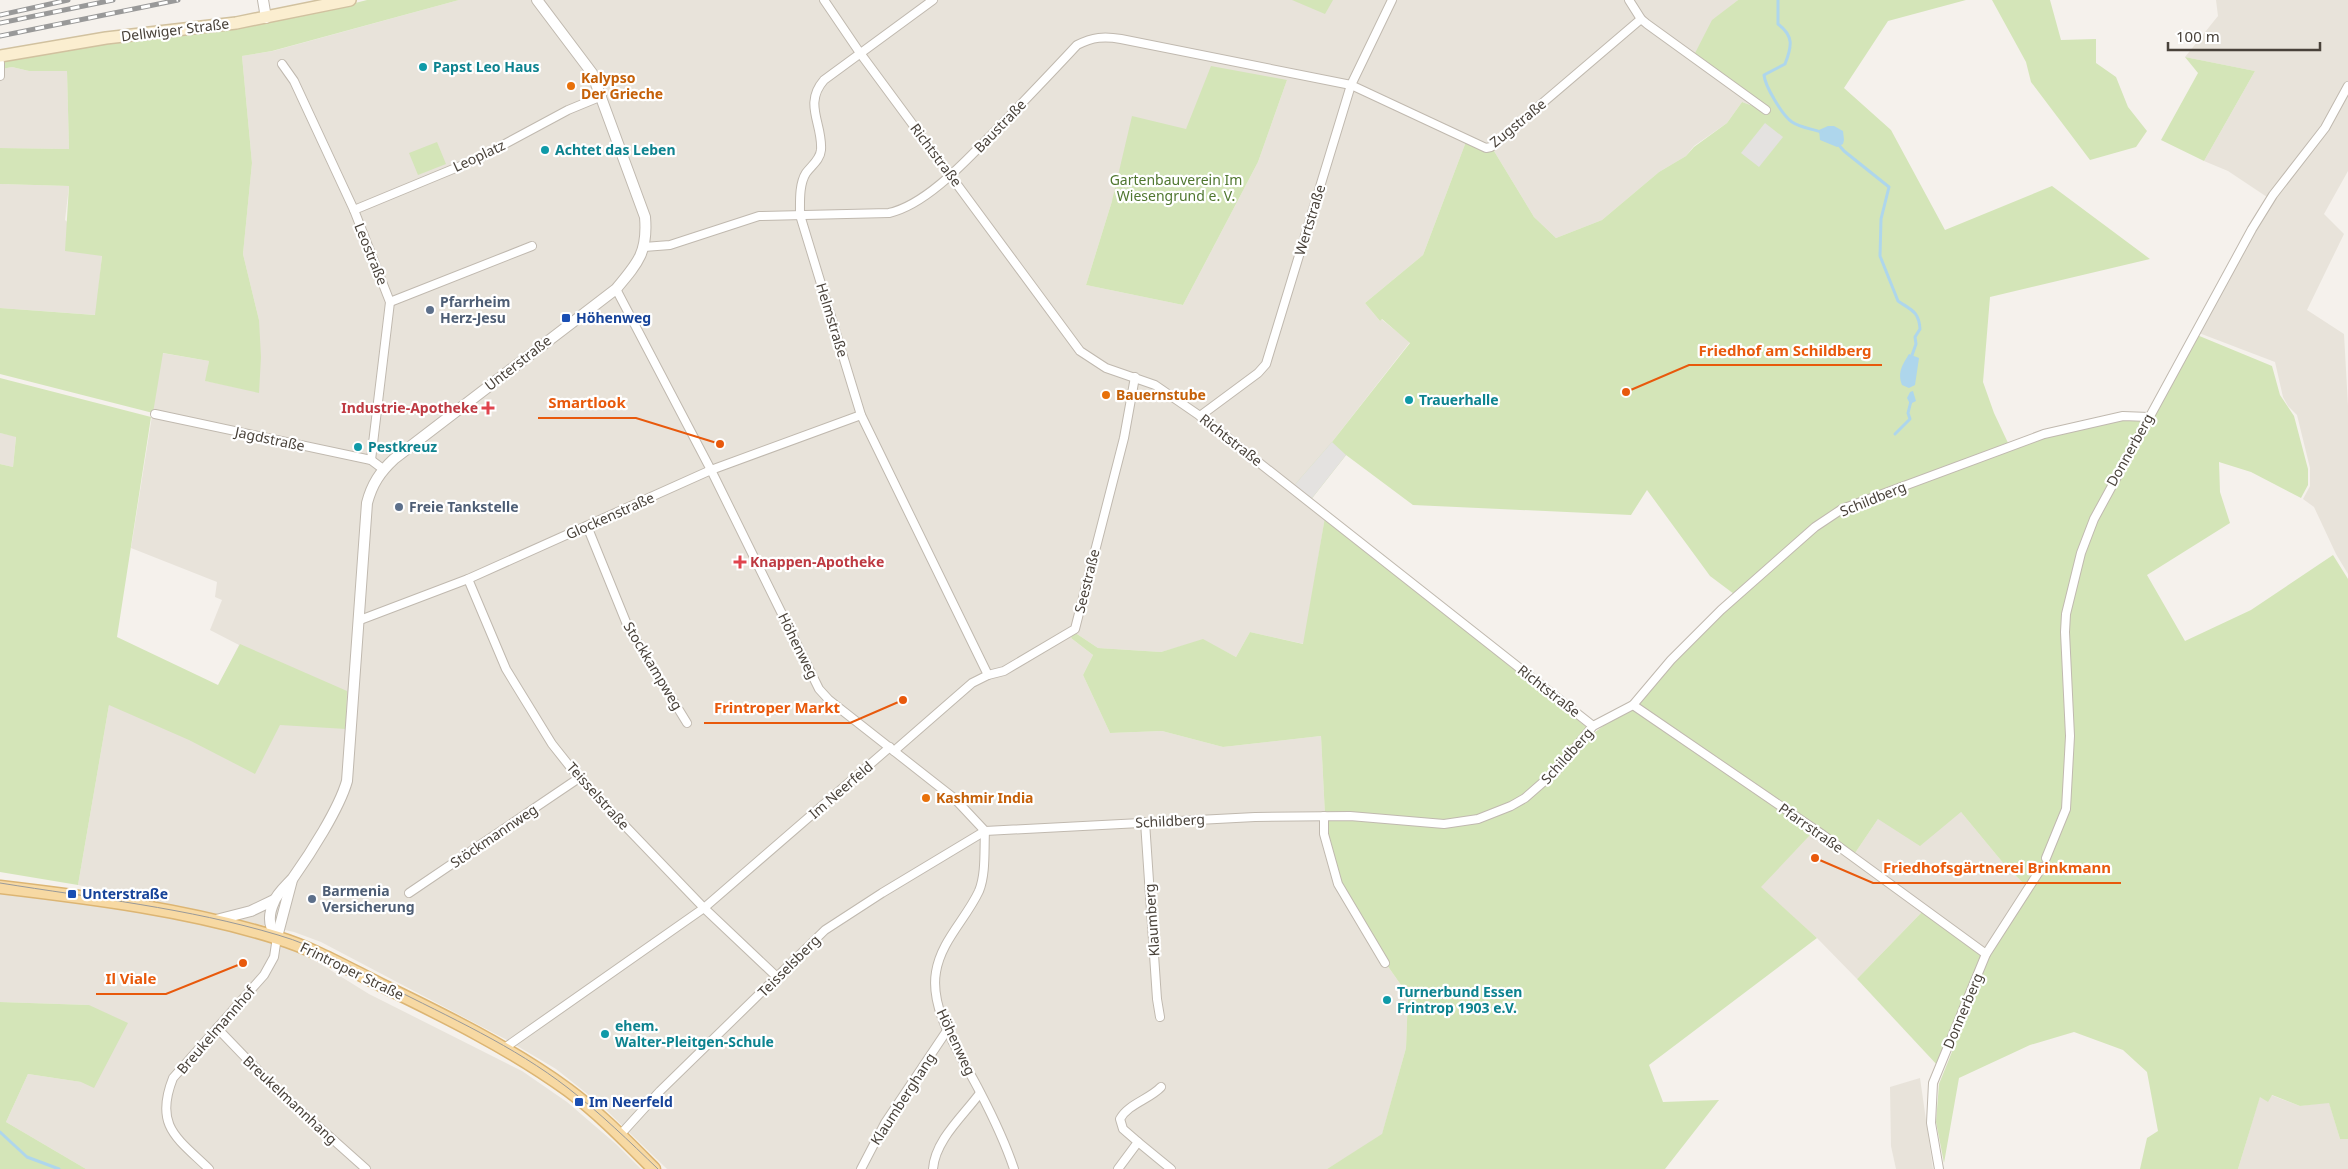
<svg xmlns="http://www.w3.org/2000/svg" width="2348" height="1169" viewBox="0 0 2348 1169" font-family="'Noto Sans',sans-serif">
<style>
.residential{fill:#e8e3da;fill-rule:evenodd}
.green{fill:#d4e5b8}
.parking{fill:#e4e2e0}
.water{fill:#aed6ec}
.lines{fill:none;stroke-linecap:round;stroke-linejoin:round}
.stream{stroke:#aed6ec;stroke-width:3}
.minor-casing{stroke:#c0b9af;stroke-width:10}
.tertiary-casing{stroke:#c0b9af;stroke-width:12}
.secondary-casing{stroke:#d1c19f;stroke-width:14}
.primary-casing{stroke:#dcb573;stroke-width:15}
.minor{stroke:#fff;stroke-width:8}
.tertiary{stroke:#fff;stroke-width:10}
.secondary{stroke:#fbeed0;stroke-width:11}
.primary{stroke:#f7d9a3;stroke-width:12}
.tram{stroke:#999;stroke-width:1}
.rail-casing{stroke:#999;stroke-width:5}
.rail{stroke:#fff;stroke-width:3;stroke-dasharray:9;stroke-linecap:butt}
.culture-dot{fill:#0f9aa8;stroke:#fff;stroke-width:2}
.food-dot{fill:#e8710a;stroke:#fff;stroke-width:2}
.service-dot{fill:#5c6f8a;stroke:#fff;stroke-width:2}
.transit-dot{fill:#1a4fb4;stroke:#fff;stroke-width:2}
.health-dot{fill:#e0444e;stroke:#fff;stroke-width:2}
.labels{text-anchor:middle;stroke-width:4.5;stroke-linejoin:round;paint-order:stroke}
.street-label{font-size:14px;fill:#49423a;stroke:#fff}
.culture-label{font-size:14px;font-weight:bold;fill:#0d838f;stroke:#fff;text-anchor:start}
.food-label{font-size:14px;font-weight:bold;fill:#c56008;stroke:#fff;text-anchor:start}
.park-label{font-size:14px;fill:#507730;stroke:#fff}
.service-label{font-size:14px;font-weight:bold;fill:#4e5e75;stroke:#fff;text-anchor:start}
.transit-label{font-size:14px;font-weight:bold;fill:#164399;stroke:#fff;text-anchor:start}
.health-label{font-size:14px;font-weight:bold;fill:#be3a42;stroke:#fff;text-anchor:end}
.leader{fill:none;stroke:#e8590c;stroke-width:2}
.callout-dot{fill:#e8590c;stroke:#fff;stroke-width:2}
.callout-label{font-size:15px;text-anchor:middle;font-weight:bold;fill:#e8590c;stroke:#fff;stroke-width:4.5;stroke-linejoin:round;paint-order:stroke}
</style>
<rect width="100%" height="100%" fill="#f5f1ec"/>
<g class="residential">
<path d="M459,0H1738L1713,20L1740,88L1762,102L1756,107L1742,102L1727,123L1694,146L1686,156L1659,172L1602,220L1556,238L1534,217L1494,151L1467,139L1423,255L1365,303L1380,321L1381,319L1410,342L1332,442L1346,455L1309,502L1325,517L1304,644L1250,632L1236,657L1203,640L1161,652L1098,648L1074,632L1071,638L1093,655L1083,675L1110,733L1162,731L1223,747L1321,736L1326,835L1387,965L1408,995L1406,1048L1382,1135L1327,1169H667L600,1104L556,1069L507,1040L321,942L294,932L78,885L109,705L219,685L239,645L210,630L222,600L215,597L217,582L131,548L162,353L209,361L206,381L259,392V320L243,254L252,163L242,56L273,51ZM1287,80L1258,162L1183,305L1086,285L1112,201L1186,129Z"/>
<path d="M2216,0H2348V171L2324,214L2344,234L2307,310L2344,334L2348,406V574L2336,554L2314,507L2303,499L2310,486V468L2297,415L2288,406L2283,397L2275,362L2199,333L2270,199L2228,171L2204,161L2255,71L2185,57L2218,16Z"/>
<path d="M12,67L29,71H67L69,149L0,148V81L2,69Z"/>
<path d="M0,184L69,186L65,220L102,255L96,315L0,308Z"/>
<path d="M0,433L16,436L13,467L0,464Z"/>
<path d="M1961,812L2004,864L2029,889L1985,952L1853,856L1878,819Z"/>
<path d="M1812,833L1922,912L1857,979L1817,938L1760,887Z"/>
<path d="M0,889L165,916L249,935L276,942L306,955L369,994L522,1071L567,1102L616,1144L641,1169H86L6,1122L28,1074L81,1082L89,1005L0,1002Z"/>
<path d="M1920,1078L1933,1169H1896L1891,1146L1890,1087Z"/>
<path d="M2271,1095L2300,1106L2329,1102L2340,1139H2348V1169H2238L2260,1096Z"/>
</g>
<g class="green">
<path d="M367,0H459L272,51L242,56L252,163L243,254L259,320L261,357L259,393L205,381L209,361L163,353L153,413L0,374V308L95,315L102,256L65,251L69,186L0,184V148L69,149L67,71H29L12,67L2,69L4,58L316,13Z"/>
<path d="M1292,0H1333L1325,14Z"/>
<path d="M1738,0H1966L1888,21L1844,88L1891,130L1945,230L2052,186L2150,259L1990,297L1983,382L1994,413L2009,445L2132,415L2146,417L2110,484L2068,591L2069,736L2065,808L2038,873L2029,889L2004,864L1961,812L1920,846L1878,819L1853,856L1635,701L1734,594L1710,576L1647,490L1631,515L1413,505L1346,455L1309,502L1291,489L1332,442L1410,343L1382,319L1380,321L1365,303L1423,255L1467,139L1494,151L1534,217L1556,238L1602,220L1659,172L1686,156L1694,147L1727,123L1742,102L1756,107L1762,102L1693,57L1712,20Z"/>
<path d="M1992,0H2050L2061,40L2096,39V63L2116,77L2128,107L2147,131L2136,147L2090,160L2031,82L2026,62Z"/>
<path d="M2185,57L2255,71L2204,161L2161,140L2198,73Z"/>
<path d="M1211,66L1287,80L1258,162L1183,305L1086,285L1112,201L1132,116L1186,129Z"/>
<path d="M437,142L446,164L418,175L409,153Z"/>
<path d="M2197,335L2272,366L2280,395L2294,416L2308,469V485L2301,498L2251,472L2219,462L2220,492L2230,523L2147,575L2185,641L2251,610L2333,555L2348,579V1139H2340L2329,1103L2300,1106L2272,1095L2268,1102L2260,1097L2238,1169H2140L2147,1138L2158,1131L2147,1072L2123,1050L2074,1032L2030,1045L1959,1078L1944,1163L1936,1122L1939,1084L1977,990L1987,955L2040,876L2067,809V632L2072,592L2095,519Z"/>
<path d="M0,378L151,417L117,637L218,685L240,644L347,691L346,729L280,725L255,774L189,740L109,705L78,885L0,872V464L13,467L16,437L0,433Z"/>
<path d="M1325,517L1594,733L1633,703L1812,833L1761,887L1817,938L1649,1065L1663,1102L1719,1100L1665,1169H1327L1382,1134L1406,1048L1408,995L1387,965L1337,881L1326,835L1321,736L1223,747L1162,731L1110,733L1083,675L1093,655L1071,638L1074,632L1098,648L1161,652L1203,639L1236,657L1250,632L1303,644Z"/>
<path d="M1922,912L1984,955L1939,1067L1857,979Z"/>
<path d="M0,1002L89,1005L128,1023L94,1088L81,1082L28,1074L6,1122L86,1169H0Z"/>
</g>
<g class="parking">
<path d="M1765,123L1783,137L1759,167L1741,153Z"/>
<path d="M1332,442L1346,455L1309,502L1291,489Z"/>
</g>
<g class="water">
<path d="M1828,126H1834L1843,131L1844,140L1843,144L1837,147L1820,140L1819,130Z"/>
<path d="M1909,354L1919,358L1915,385L1909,388L1902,385C1897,372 1903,364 1909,354Z"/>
<path d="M1913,391L1916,401L1910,404L1907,398L1910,392Z"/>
</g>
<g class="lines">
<g class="stream">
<path d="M1778,0V24C1794,36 1792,46 1785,64L1764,75C1765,86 1782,115 1792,122C1799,127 1812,129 1821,132"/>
<path d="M1838,144L1844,151L1889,187L1881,219L1880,256L1898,301C1911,310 1919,311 1920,329L1915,337L1916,344L1911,358"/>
<path d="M1895,434L1910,419L1908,413L1911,401"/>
<path d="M0,1132L27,1157L59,1169"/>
</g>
<g class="minor-casing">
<g id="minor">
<path d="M824,0L860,53L1080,351L1106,368L1155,385L1200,416L1593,726"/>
<path d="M933,0L824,80C803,104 823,124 821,150C820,160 812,165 806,173C799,184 800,201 800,215L861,415L988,675"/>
<path d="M1629,0L1641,19L1647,24L1766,110"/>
<path d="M0,63V76"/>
<path d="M282,64L294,81L354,210L390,302L371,460"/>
<path d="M354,210L475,160L568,110L602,96"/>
<path d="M644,247L670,245L759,216L889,213C929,204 972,154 1000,126C1026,99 1052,72 1077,45C1093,37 1104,36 1121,39L1351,85L1486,148L1491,147L1641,19"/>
<path d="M616,289L711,470L819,689L829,700L955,799L985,831C984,850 986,874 979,891C966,919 941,941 936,972C929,1012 963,1058 980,1092C993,1117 1005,1142 1014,1169"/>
<path d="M390,302L532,246"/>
<path d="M155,414L371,460L383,469"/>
<path d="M1200,416L1258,373L1266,364L1351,85L1392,0"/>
<path d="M587,526L628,627L687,723"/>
<path d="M468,579L506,669L552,744L579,778L704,908L778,978"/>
<path d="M360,620L468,579L711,470L861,415"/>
<path d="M1633,705L1823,835L1986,954"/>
<path d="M894,751L972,683L988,675L1004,671L1075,629L1124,438L1135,377"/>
<path d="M1324,816V834L1338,884L1385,963"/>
<path d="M1145,822L1157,999L1160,1017"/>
<path d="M2046,858L2066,809L2070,736L2065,632L2066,614L2081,553L2094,519L2252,229L2273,195L2325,128L2348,86"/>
<path d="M409,893L579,778"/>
<path d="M217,1028L273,1086L366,1169"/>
<path d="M503,1049L704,908L890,747"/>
<path d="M620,1135L660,1091L825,930L882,893L985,831L1255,817L1350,816L1444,824L1478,819L1511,806L1525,798L1557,770L1593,726L1633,705L1671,660L1721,610L1815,527L1842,509L2044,434L2123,416L2149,417"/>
<path d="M1138,1142L1171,1169"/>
<path d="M209,1169C177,1138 154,1126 173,1078L264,975L274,957L277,937"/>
<path d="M861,1169L885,1123L948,1029"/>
<path d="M933,1169C935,1140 964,1115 980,1093"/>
<path d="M1118,1169L1138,1142L1123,1129L1120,1119C1128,1104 1150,1099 1161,1087"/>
<path d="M1939,1169L1931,1123L1933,1083L1986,954L2042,867"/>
</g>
</g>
<g class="tertiary-casing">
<g id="tertiary">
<path d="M263,0L266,18"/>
<path d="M216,920L251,911L274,900"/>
<path d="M277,937C268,926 268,915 274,902C277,893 287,885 293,878C310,854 339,809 347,781L367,503C372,484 380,472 394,459L616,289C638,263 648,252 645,217L592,73L537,0"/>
<path d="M277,937L292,880"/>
</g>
</g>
<g class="secondary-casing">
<path id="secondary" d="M0,56L106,38L236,23L350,0"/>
</g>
<g class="primary-casing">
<path id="primary" d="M0,887C93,898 189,910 278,938C314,949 347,968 381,985C445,1016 510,1048 568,1090C599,1113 627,1142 654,1169"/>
</g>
<use href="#minor" class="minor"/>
<use href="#tertiary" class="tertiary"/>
<use href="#secondary" class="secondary"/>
<use href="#primary" class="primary"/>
<path class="tram" d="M0,883C93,898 188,908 278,935C317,946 352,968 388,986C449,1017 514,1046 568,1088C600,1113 629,1141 658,1169"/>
<g class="rail-casing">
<g id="rail">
<path d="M0,15L68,0"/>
<path d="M0,23L113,0"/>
<path d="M0,36L178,0"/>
</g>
</g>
<use href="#rail" class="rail"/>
</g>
<g class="culture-dot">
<circle cx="423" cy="67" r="5"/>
<circle cx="545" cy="150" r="5"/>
<circle cx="1409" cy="400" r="5"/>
<circle cx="358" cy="447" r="5"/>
<circle cx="1387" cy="1000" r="5"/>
<circle cx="605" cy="1034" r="5"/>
</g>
<g class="food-dot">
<circle cx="571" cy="86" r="5"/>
<circle cx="1106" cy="395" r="5"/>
<circle cx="926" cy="798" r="5"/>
</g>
<g class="service-dot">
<circle cx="430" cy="310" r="5"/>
<circle cx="399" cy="507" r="5"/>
<circle cx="312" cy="899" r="5"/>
</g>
<g class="transit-dot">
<rect x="561" y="313" width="10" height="10" rx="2.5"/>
<rect x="67" y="889" width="10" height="10" rx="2.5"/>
<rect x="574" y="1097" width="10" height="10" rx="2.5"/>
</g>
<g class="health-dot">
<path d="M485.5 400.5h5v5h5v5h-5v5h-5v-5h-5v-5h5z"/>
<path d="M737.5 554.5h5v5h5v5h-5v5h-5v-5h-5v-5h5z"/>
</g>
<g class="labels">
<g class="street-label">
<text transform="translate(175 30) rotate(-7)" y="5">Dellwiger Straße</text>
<text transform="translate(1518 123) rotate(-39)" y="5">Zugstraße</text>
<text transform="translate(1000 126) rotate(-46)" y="5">Baustraße</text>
<text transform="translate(936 155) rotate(53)" y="5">Richtstraße</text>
<text transform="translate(479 156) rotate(-25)" y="5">Leoplatz</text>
<text transform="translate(1310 220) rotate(-73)" y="5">Wertstraße</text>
<text transform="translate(371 254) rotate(68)" y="5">Leostraße</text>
<text transform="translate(832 320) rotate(73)" y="5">Helmstraße</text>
<text transform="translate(518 363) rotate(-38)" y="5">Unterstraße</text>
<text transform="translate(270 439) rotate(12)" y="5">Jagdstraße</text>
<text transform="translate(1231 440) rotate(38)" y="5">Richtstraße</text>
<text transform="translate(2130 450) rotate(-61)" y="5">Donnerberg</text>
<text transform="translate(1873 499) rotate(-22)" y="5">Schildberg</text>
<text transform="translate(610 516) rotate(-24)" y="5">Glockenstraße</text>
<text transform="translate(1087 581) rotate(-76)" y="5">Seestraße</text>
<text transform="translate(798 646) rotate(64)" y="5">Höhenweg</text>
<text transform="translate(653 666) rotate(59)" y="5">Stockkampweg</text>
<text transform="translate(1549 691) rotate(38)" y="5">Richtstraße</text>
<text transform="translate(1567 756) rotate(-48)" y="5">Schildberg</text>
<text transform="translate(841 790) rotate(-41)" y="5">Im Neerfeld</text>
<text transform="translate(598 796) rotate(48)" y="5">Teisselstraße</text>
<text transform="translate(1170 821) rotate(-3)" y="5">Schildberg</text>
<text transform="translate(1811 828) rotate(35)" y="5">Pfarrstraße</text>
<text transform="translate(494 836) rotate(-34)" y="5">Stöckmannweg</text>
<text transform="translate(1152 920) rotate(-94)" y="5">Klaumberg</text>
<text transform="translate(789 966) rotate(-45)" y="5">Teisselsberg</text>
<text transform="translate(352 971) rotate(26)" y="5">Frintroper Straße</text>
<text transform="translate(1963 1011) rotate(-67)" y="5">Donnerberg</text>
<text transform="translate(216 1030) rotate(-49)" y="5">Breukelmannhof</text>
<text transform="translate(956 1042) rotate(65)" y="5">Höhenweg</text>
<text transform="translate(903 1099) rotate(-57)" y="5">Klaumberghang</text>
<text transform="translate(290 1100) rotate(43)" y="5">Breukelmannhang</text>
</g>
<g class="culture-label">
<text x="433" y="72">Papst Leo Haus</text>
<text x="555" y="155">Achtet das Leben</text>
<text x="1419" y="405">Trauerhalle</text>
<text x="368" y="452">Pestkreuz</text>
<text x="1397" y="997">Turnerbund Essen<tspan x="1397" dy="16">Frintrop 1903 e.V.</tspan></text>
<text x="615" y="1031">ehem.<tspan x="615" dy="16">Walter-Pleitgen-Schule</tspan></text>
</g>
<g class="food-label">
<text x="581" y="83">Kalypso<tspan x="581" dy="16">Der Grieche</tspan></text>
<text x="1116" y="400">Bauernstube</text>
<text x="936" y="803">Kashmir India</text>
</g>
<g class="park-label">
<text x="1176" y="185">Gartenbauverein Im<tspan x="1176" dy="16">Wiesengrund e. V.</tspan></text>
</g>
<g class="service-label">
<text x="440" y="307">Pfarrheim<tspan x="440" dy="16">Herz-Jesu</tspan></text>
<text x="409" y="512">Freie Tankstelle</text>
<text x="322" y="896">Barmenia<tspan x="322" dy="16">Versicherung</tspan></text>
</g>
<g class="transit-label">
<text x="576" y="323">Höhenweg</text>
<text x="82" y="899">Unterstraße</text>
<text x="589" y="1107">Im Neerfeld</text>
</g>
<g class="health-label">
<text x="478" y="413">Industrie-Apotheke</text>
<text x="750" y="567" text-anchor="start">Knappen-Apotheke</text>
</g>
</g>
<path class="leader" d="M1626 392L1689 365H1882M720 444L636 418H538M903 700L850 723H704M1815 858L1873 883H2121M243 963L166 994H96"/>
<g class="callout-dot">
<circle cx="1626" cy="392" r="5"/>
<circle cx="720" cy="444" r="5"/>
<circle cx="903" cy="700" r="5"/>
<circle cx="1815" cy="858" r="5"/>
<circle cx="243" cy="963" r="5"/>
</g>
<g class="callout-label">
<text x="1785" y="356">Friedhof am Schildberg</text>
<text x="587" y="408">Smartlook</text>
<text x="777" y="713">Frintroper Markt</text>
<text x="1997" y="873">Friedhofsgärtnerei Brinkmann</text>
<text x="131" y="984">Il Viale</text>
</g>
<path d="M2168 42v8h152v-8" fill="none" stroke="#49423a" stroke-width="2.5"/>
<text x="2176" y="42" font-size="15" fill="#49423a" stroke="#ffffff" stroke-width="4" paint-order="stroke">100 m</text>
</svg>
